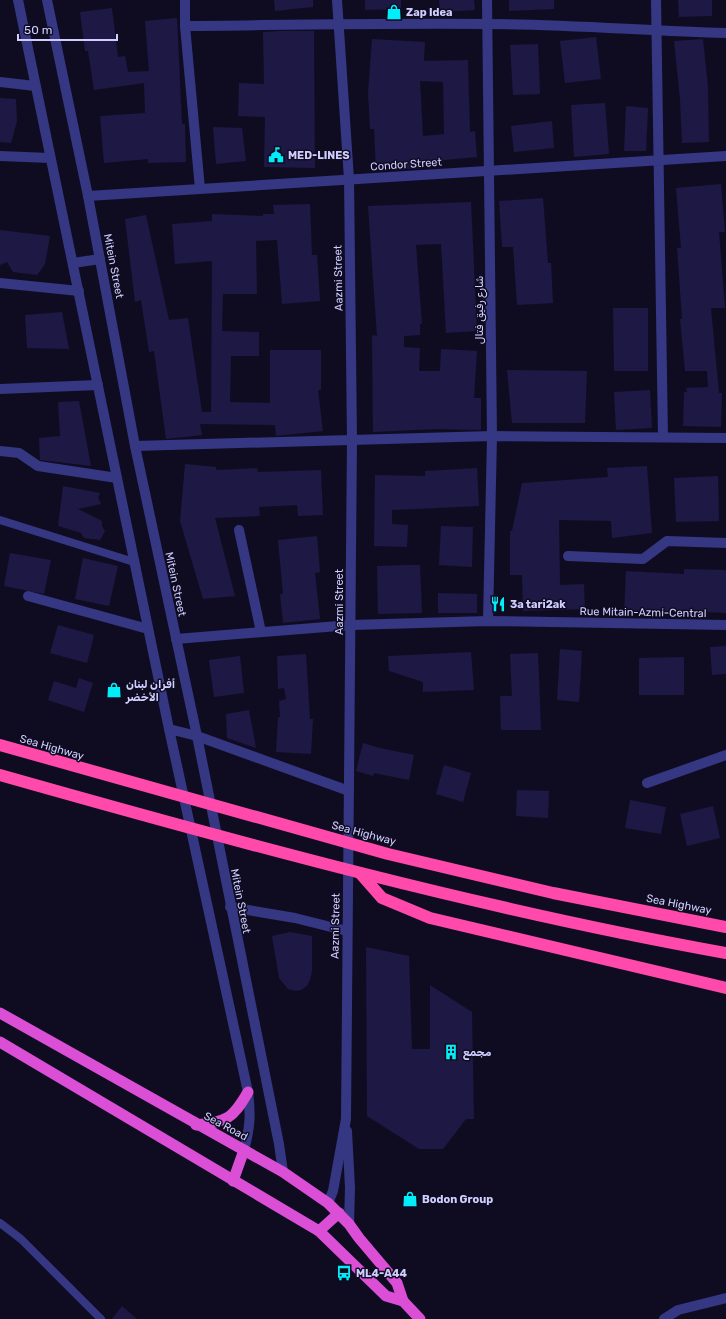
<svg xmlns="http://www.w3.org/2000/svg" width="726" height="1319" viewBox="0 0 726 1319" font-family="Rubik,Vazirmatn,sans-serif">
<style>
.building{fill:#1e1844;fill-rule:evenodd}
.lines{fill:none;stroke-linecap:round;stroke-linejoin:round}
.service{stroke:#353783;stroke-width:8}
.minor{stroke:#353783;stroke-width:10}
.tertiary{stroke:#353783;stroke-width:10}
.trunk{stroke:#da4fd5;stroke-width:11}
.motorway{stroke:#ff49ab;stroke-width:12}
.motorway-bridge{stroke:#ff49ab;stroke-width:12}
.labels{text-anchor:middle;stroke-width:3;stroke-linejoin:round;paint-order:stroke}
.poi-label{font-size:11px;font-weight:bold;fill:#d0ceff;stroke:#0f0c22;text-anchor:start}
.street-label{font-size:11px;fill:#d0ceff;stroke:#0f0c22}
</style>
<rect width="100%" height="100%" fill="#0f0c22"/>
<g class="building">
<path d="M274,0H313V7L275,11Z"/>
<path d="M365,0H401V9L365,10Z"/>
<path d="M439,0H474L475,10L440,12Z"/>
<path d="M509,0H554V9L509,11Z"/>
<path d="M678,0H712V16L679,17Z"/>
<path d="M112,8L118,57L125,56L128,72L149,71L145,21L177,18L182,124H185L186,162L148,163V159L104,163L100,116L145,113L144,83L94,90L88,51H85L80,12Z"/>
<path d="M280,31H314L315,168L264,167L265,117L238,116L239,83L264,84L263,32Z"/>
<path d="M596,37L601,79L565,83L560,41Z"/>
<path d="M372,39L425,42L424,61L468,60L470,132L475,131L477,157L424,162V168L376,171L374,129H370L368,93ZM420,81L443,82L444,134L423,136Z"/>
<path d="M703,39L708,87L709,142L682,143L680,99L674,41Z"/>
<path d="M538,44L540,94L513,95L510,45Z"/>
<path d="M0,98L16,99L17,121L11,143L0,142Z"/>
<path d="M605,103L609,154L574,157L571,105Z"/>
<path d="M626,106L648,108L646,151H624Z"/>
<path d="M552,121L554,148L514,152L511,126Z"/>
<path d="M213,127L242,128L246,161L216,164Z"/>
<path d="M721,184L725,232H719L725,308H711L719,393H722L721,427L683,426L684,392H687L686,388L708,387L707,371H685L680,319H682L677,248H681L676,188Z"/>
<path d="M543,198L548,263H551L553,303L517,305L513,247H502L499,201Z"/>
<path d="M471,202L477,331L446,333L441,244L416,245L422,324H420V335L404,336V347L420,348L419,371H440L441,349L477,351L474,398H481V430L436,429L373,432L372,335L377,336L368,206Z"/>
<path d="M310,204L312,255H317L320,301L282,304L277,240L256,241L257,294H223L222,331L259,332V356H231L230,402L270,403V350H321V390H318L323,431L276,436L275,425L200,424L202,435L166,439L154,351L149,352L141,300L135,302L125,219L146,215L169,320L188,318L202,412H211L212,261L175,264L172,224L212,221V214L263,216V214H274L273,205Z"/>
<path d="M0,230L50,236L45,264L37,275L13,272L7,262L0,265Z"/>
<path d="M613,308H648V371H614Z"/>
<path d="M62,312L69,349L27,348L25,315Z"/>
<path d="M507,370L587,371L585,423H512Z"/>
<path d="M650,390L652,428L616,430L614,392Z"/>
<path d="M79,401L91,466L40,460L39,438L60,436L58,402Z"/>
<path d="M185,464L216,467V470L257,468L258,472L321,470L323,515L298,516L297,505L259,507L260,516L215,518L235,596L203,599L180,521Z"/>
<path d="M647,466L652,533L612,538L611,521L559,520L560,585L584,584L585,609L523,611L522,575H510V531H512L522,483L608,477L607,468Z"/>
<path d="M477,468L479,506L392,510V524L408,525L407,547L374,546L375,475L425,476V471Z"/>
<path d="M718,476L719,521L676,522L674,478Z"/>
<path d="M63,486L100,493L98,497L101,504L78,509L102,521V526L105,531L100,540L84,538L81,533L58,526Z"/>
<path d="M441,526L473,527L472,567L439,565Z"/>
<path d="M317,536L320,572L315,573L320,619L283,623L280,594H283L278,540Z"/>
<path d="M10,553L51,560L44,594L4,586Z"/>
<path d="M83,558L118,566L109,606L75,599Z"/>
<path d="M407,565H420L422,613L378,614L377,566Z"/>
<path d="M684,569L726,570V613L669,611L668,615L624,613L626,571L684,574Z"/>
<path d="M438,593L477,594V613H438Z"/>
<path d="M58,625L94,635L87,663L50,653Z"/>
<path d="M726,646V674L712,675L710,647Z"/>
<path d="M560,649L582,651L579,702L557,700Z"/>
<path d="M471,652L474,690L423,692V682L389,671L388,656Z"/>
<path d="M538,653L541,730H501L500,696H512L510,654Z"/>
<path d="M306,654L310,719H313L311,754L276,752L278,717H280L279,701L286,699L284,688L278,689L277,656Z"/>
<path d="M240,656L244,693L214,697L209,660Z"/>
<path d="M684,657V695H639V658Z"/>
<path d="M79,678L93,683L84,712L48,700L54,681L76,688Z"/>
<path d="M249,710L256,748L227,738L226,714Z"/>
<path d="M363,743L380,748L414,755L409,780L374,773L373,776L356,771Z"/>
<path d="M444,765L471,773L463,802L436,794Z"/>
<path d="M517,790L549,791L548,818L516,816Z"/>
<path d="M630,800L666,807L661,834L625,828Z"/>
<path d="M713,806L720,838L687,846L680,814Z"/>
<path d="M290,932L312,936V971L310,980L307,986L301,990L295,991L288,989L279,978L272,936Z"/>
<path d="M366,947L409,956L412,1049H430V985L472,1012L474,1119H466L443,1149H419L367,1116Z"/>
<path d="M122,1306L137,1319H112Z"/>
</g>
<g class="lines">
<g class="service">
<path d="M0,520L134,562"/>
<path d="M0,1223L21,1239L101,1319"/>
</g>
<g class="minor">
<path d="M185,0V26L200,189"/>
<path d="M487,0L492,436L488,621"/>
<path d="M656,0L663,437"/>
<path d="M185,26C286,25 387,23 487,24C567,24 646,31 726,33"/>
<path d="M0,82L35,86"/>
<path d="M0,156L50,158"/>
<path d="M88,196L726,156"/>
<path d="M0,283L79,291"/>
<path d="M0,389L98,385"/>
<path d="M135,446L492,436L726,438"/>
<path d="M0,451L19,453L38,466L117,478"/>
<path d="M239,530L261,632"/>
<path d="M568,556L643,559L667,541L726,543"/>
<path d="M28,596L148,629"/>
<path d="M176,639L351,625L488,621L726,625"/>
<path d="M169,729L197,736L349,791"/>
<path d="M647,783L726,755"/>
<path d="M230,907L295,918L347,931"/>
<path d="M347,1131L350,1188L349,1224"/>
<path d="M328,1203L333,1191L346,1119L352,439L349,179L337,0"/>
</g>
<g class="tertiary">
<path d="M18,0L169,729L248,1092C251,1115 250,1128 244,1150"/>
<path d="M47,0L88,196L135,446L197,736L279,1144L283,1172"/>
<path d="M73,263L100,259"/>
<path d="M664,1319L678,1310L726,1298"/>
</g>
<g class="trunk">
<path d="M0,1013L283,1172L328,1203L349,1224L359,1238L397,1283L403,1301L420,1319"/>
<path d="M0,1042L319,1231L386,1296L403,1301"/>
<path d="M196,1125C227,1121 232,1120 248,1092"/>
<path d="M233,1181L244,1150"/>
<path d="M319,1231L339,1213"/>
</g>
<path class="motorway" d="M360,873L382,898L430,918L726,988"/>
<g class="motorway-bridge">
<path d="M0,745L388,854L553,893L726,927"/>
<path d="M0,775C240,843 481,909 726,953"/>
</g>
</g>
<defs>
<g id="shop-bare" transform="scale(1.2)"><path d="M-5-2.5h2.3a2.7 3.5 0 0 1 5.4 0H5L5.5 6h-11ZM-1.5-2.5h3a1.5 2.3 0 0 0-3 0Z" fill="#00eef9" stroke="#0f0c22" stroke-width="2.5" paint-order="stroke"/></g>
<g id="civic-bare" transform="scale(1.2)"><path d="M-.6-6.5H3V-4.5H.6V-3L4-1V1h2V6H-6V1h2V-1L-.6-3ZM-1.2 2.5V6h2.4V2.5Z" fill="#00eef9" stroke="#0f0c22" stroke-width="2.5" paint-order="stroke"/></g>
<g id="restaurant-bare" transform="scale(1.2)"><path d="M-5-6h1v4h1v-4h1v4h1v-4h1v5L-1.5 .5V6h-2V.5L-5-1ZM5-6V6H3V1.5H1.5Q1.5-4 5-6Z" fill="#00eef9" stroke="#0f0c22" stroke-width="2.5" paint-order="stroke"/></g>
<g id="building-bare" transform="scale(1.2)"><path d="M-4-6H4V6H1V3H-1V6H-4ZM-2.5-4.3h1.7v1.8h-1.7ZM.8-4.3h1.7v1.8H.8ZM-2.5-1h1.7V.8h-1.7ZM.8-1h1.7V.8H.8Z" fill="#00eef9" stroke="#0f0c22" stroke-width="2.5" paint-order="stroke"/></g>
<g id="bus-bare" transform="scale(1.2)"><path d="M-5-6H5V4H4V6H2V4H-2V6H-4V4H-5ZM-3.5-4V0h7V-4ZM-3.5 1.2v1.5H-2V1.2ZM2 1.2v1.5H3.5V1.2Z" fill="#00eef9" stroke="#0f0c22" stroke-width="2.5" paint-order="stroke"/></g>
</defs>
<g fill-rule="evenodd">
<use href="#shop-bare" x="394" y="12"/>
<use href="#civic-bare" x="276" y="155"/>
<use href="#restaurant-bare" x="498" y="604"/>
<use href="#shop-bare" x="114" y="690"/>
<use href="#building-bare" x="451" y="1052"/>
<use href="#shop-bare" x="410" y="1199"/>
<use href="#bus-bare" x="344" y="1273"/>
</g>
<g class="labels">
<g class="poi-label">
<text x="406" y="16">Zap Idea</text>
<text x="288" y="159">MED-LINES</text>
<text x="510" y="608">3a tari2ak</text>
<text x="126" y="688">أفران لبنان<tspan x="126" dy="13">الأخضر</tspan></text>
<text x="463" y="1056">مجمع</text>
<text x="422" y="1203">Bodon Group</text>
<text x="356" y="1277">ML4-A44</text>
</g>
<g class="street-label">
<text transform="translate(406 164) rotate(-4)" y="4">Condor Street</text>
<text transform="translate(114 266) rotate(79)" y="4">Mitein Street</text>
<text transform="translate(338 278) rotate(-91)" y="4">Aazmi Street</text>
<text transform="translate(479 310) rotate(-90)" y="4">شارع رفيق فتال</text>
<text transform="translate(176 584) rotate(78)" y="4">Mitein Street</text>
<text transform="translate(339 602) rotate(-90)" y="4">Aazmi Street</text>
<text transform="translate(643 612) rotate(1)" y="4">Rue Mitain-Azmi-Central</text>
<text transform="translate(52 747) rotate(16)" y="4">Sea Highway</text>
<text transform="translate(364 833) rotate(15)" y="4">Sea Highway</text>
<text transform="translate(241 901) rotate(79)" y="4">Mitein Street</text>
<text transform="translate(679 904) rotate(11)" y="4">Sea Highway</text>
<text transform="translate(335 926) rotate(-89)" y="4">Aazmi Street</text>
<text transform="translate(226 1126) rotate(28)" y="4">Sea Road</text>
</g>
</g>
<path d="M18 34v6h99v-6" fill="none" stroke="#d0ceff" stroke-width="2"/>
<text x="24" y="34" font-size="12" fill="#d0ceff" stroke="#0f0c22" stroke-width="3" paint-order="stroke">50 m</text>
</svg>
